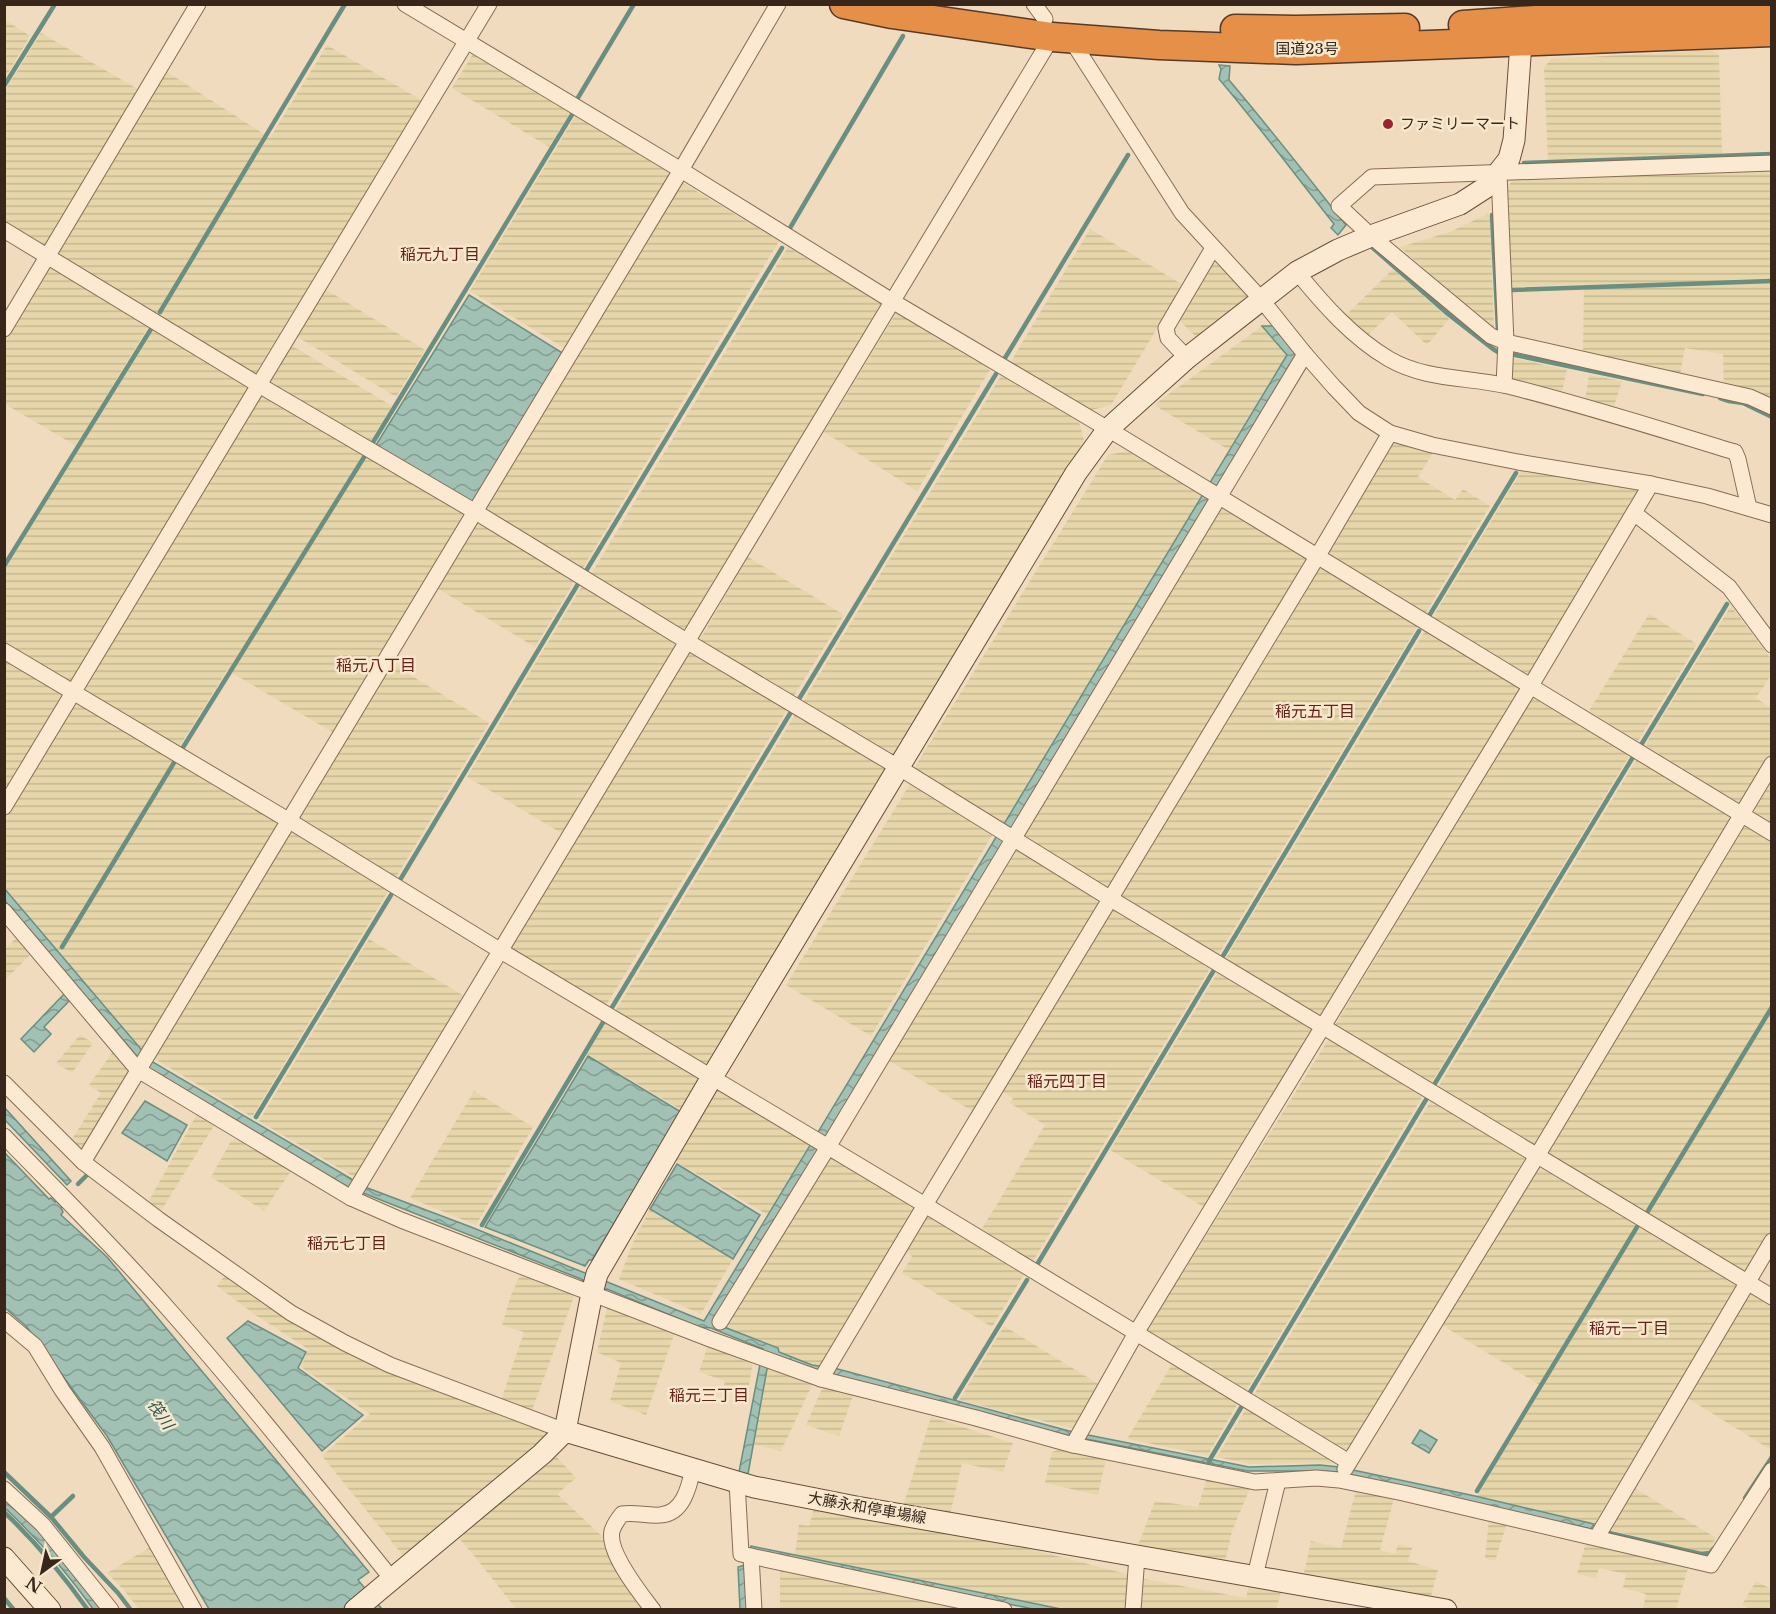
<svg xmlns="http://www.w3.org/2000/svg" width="1776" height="1614" viewBox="0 0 1776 1614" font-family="'Libre Baskerville','Noto Sans JP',serif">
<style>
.farmland{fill:url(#farmland-rules)}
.water{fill:url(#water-waves);stroke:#688f81;stroke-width:1.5}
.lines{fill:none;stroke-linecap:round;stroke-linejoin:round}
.stream{stroke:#688f81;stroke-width:4.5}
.street-casing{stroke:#896b55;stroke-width:17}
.secondary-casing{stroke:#6b4c39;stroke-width:23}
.highway-casing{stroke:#563a2a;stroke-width:31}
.street{stroke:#fbead1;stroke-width:15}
.secondary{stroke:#fbead1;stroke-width:21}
.highway{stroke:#e68f48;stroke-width:28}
.poi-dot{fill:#9c2230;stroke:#f7e7cd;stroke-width:2}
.labels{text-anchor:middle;stroke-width:5;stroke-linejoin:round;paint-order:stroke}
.street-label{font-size:15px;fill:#38261b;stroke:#f7e7cd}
.poi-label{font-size:15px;fill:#38261b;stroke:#f7e7cd;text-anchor:start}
.neighbourhood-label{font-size:16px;fill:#672018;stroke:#f7e7cd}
.water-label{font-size:16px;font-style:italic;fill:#295850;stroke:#f7e7cd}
</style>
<defs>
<pattern id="farmland-rules" width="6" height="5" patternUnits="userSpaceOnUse" patternTransform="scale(1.5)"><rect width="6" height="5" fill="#e6d6aa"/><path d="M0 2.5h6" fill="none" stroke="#c6b892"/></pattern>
<pattern id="water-waves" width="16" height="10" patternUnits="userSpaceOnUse" patternTransform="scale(1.5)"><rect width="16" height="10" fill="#a1c1b4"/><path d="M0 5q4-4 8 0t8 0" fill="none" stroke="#849d92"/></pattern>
</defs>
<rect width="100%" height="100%" fill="#f0dbbe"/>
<g class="farmland">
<path d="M5,20L30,36L5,78Z"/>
<path d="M41,33L141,91L44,247L5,222L4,92Z"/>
<path d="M327,45L423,101L258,373L254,374L58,256V252L167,72L270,138Z"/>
<path d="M1712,50L1719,55L1722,153L1548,160L1544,68L1551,59Z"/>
<path d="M473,54L571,111L549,147L452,88Z"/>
<path d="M576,115L667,171L669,178L566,349L470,291Z"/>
<path d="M1771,169V400L1724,385L1723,354L1685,348L1680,375L1583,353L1584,284L1511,287L1505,190L1513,180Z"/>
<path d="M683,183L779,241L581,571L482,511Z"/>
<path d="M1487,214L1490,216L1494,330L1489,328L1400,247L1450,232Z"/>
<path d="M1090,229L1183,285L1111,405L1088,411L1010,363Z"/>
<path d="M788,247L883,305L685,631L682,632L590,576Z"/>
<path d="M51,264L150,324L76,446L5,404L4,341Z"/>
<path d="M1213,264L1225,265L1248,289L1247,299L1198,339L1180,321Z"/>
<path d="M1393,269L1449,319L1427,345L1392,312L1367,336L1345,316Z"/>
<path d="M325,289L425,350L396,397L296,336Z"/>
<path d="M897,312L991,368L917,491L824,432Z"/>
<path d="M1262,326L1287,355L1229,450L1154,405Z"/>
<path d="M155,327L250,388L71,684L5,645L4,570Z"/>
<path d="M291,345L392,406L370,442L272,385L270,379Z"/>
<path d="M1513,358L1567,370L1561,395L1512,380Z"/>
<path d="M1002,374L1079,422L1084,441L895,756L888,757L801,705Z"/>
<path d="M1589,375L1622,381L1613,409L1585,400Z"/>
<path d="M264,394L465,511V518L334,733L227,670L178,749L85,693L84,688L261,395Z"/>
<path d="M1399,441L1434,451L1418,477L1455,500L1463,489L1490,506L1424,616L1329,557L1327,551L1390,446Z"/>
<path d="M1127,451L1203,495L1002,825L913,770L1108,455Z"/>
<path d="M1522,470L1636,487L1638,493L1530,674L1521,675L1431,620Z"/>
<path d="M1221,505L1308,558V563L1111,890H1106L1019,836Z"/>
<path d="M480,521L576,579L535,647L435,587L473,524Z"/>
<path d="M748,557L844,615L792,699L698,643Z"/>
<path d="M1325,567L1419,624L1217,957L1122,900L1121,895L1319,569Z"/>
<path d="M583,584L676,640L678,647L563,834L467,777Z"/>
<path d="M1731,606L1772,660L1771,675L1756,698L1771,708V752L1740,804L1645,745Z"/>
<path d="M1649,614L1697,644L1638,741L1589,711Z"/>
<path d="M1426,629L1518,685L1519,694L1324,1017H1317L1224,961Z"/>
<path d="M689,648L788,708L605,1007L509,949Z"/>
<path d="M5,656L65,695L5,794Z"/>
<path d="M389,662L489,723L395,879L297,819Z"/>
<path d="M1538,697L1631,753L1430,1085L1334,1027L1532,698Z"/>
<path d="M75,702L278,822V826L141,1050L5,888V820Z"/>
<path d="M796,713L885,767V772L708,1066L614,1013Z"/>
<path d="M1638,757L1731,814L1732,819L1537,1146L1532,1147L1437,1089Z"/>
<path d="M1771,776V826L1752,814L1751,810Z"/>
<path d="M910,784L993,834L871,1036L786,985Z"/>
<path d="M1748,824L1771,839V1232L1747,1272L1743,1273L1546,1153L1745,825Z"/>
<path d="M293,829L390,888L252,1117L155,1059V1054L288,830Z"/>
<path d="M1013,845L1103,900L974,1112L886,1059Z"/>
<path d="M1112,907L1212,965L1032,1263L980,1232L1045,1125L1010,1103L1013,1098L1002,1091Z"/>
<path d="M16,938L31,954L5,980V949Z"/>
<path d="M369,939L464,996L356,1178L259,1121Z"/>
<path d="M1220,969L1315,1027L1207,1209L1110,1150Z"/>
<path d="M607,1020L705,1079L685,1112L587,1054Z"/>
<path d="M80,1035L93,1043L72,1073L56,1063Z"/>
<path d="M1330,1037L1424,1094L1245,1393L1147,1333V1330Z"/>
<path d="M112,1053H119L132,1068L84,1150L79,1153L69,1144L101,1093L89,1085Z"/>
<path d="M722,1089L812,1144L768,1215L673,1160L715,1092Z"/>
<path d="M474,1091L533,1127L476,1225L410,1198Z"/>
<path d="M1432,1099L1527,1156L1528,1161L1348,1455L1252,1398Z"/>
<path d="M197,1114L215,1124L159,1214L146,1206Z"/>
<path d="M242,1138L293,1168L264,1211L211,1177L231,1141Z"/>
<path d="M830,1152L914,1203L915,1210L822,1366L812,1365L779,1352L778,1348L724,1327Z"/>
<path d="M1539,1165L1737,1281V1287L1594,1524L1477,1496L1543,1387L1440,1324Z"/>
<path d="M650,1209L733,1259L701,1314L619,1279L634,1240Z"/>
<path d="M929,1214L1025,1273L992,1327L902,1273L912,1256L905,1251L925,1216Z"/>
<path d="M522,1271L576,1291L531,1413L501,1400L524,1332L502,1325L511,1295Z"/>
<path d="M226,1274L292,1320L546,1431L548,1439L405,1558L322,1456L370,1414L301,1367L308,1349L254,1314L217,1286Z"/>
<path d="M1753,1291L1771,1302V1450L1686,1397L1748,1293Z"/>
<path d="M608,1304L676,1329L646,1415L610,1401L621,1363L597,1352Z"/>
<path d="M1004,1326L1100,1385L1075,1429L959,1400Z"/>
<path d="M708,1345L753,1361L747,1395L724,1387L725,1381L699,1372Z"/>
<path d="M1174,1361L1239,1401L1208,1455L1127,1439Z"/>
<path d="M767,1367L814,1381L781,1451L753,1444Z"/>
<path d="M827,1386L854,1393L839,1436L806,1425L822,1389Z"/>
<path d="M1247,1407L1340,1464L1320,1463L1250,1464L1217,1457Z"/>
<path d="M931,1417L1013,1443L1003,1472L962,1463L950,1515L903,1506Z"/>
<path d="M1058,1450L1106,1459L1098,1495L1045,1483L1052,1452Z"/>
<path d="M556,1456L576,1478L557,1494L606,1540L647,1609H516L476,1558L457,1536Z"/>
<path d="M1207,1478L1251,1486L1232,1531L1225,1563L1137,1548L1155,1501L1198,1507Z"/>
<path d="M1357,1486L1395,1495L1380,1550L1395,1554L1398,1544L1412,1548L1408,1561L1438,1570L1430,1600L1303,1577L1311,1541L1341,1548Z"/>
<path d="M1633,1487L1716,1538L1708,1552H1700L1606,1529Z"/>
<path d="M814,1509L1010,1544L1131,1575L1127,1609H1061L795,1555L799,1524L809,1526Z"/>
<path d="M1489,1519L1507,1523L1495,1561L1485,1558Z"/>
<path d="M1586,1542L1689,1565L1676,1609H1643L1646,1594L1623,1588L1626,1574L1599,1568L1596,1578L1577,1574Z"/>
<path d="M152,1546L189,1609H139L124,1590L107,1573Z"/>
<path d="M780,1569L980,1609H780Z"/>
<path d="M1139,1578L1246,1598L1249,1583L1282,1589L1276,1609L1137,1610Z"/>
<path d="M1756,1581L1771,1589V1609H1750L1742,1605Z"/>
</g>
<g class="water">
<path d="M1219,65L1230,66L1229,80C1269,127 1307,176 1346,225L1338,235L1331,228L1334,224C1296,176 1259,126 1219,79L1221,69Z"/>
<path d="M469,295L564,354L472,504L376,445Z"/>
<path d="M1262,326H1273L1297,356L724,1327L778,1348L779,1352L812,1365L834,1368L1073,1432L1249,1467L1320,1465L1339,1467L1475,1496L1594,1524L1591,1529L1338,1472L1318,1471H1247L1066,1435L833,1375L782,1358H769L748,1474L739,1472L763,1349L711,1328L699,1327L607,1289C597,1291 588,1287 581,1279L348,1187L146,1067L5,901L4,888L151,1061L365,1187L471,1227L704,1321L1287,355Z"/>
<path d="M64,994L70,1000L44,1027L51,1034L34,1052L21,1039Z"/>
<path d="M588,1056L681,1112L592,1260H589L585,1266L485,1227Z"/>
<path d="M145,1101L187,1125L167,1161L122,1133Z"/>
<path d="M5,1108L71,1181L67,1185L5,1120Z"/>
<path d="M4,1152L49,1199L51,1198L55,1202L57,1199L62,1206L61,1208L63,1212L61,1215L107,1257L369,1572L358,1580L382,1609H209L107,1436L26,1326L5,1308Z"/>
<path d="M677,1164L760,1215L733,1259L650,1209Z"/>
<path d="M248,1321L306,1352L298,1368L363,1415L322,1451L227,1338Z"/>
<path d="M1420,1430L1437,1440L1429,1453L1412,1443Z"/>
<path d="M4,1498L38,1529L103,1609H93C66,1571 39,1540 5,1508Z"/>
<path d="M751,1546L1061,1609H1033L755,1552L750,1549Z"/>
<path d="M745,1565L747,1609H740L738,1567Z"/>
</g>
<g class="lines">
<g class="stream">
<path d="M4,86L55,4"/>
<path d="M576,101L634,4"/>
<path d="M1524,163L1772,154"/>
<path d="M1492,215L1498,330"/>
<path d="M790,228L903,36"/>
<path d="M1373,248L1448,314L1493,349L1498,352"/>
<path d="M1511,290L1772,281"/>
<path d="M160,312L345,4"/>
<path d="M1515,355L1703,394"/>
<path d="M1005,358L1128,155"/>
<path d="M1720,398L1729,401L1743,403L1772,417"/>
<path d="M372,444L573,113"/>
<path d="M4,566L151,329"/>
<path d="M586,571L782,248"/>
<path d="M1429,616L1516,473"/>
<path d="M799,699L996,374"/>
<path d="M1641,745L1727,604"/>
<path d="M182,749L366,454"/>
<path d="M400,880L578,584"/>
<path d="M62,947L175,761"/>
<path d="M1223,956L1419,631"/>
<path d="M611,1009L791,712"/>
<path d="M1434,1085L1633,757"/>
<path d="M256,1117L391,895"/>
<path d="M78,1184L86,1176"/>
<path d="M1648,1211L1772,1007"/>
<path d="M482,1225L605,1019"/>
<path d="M1038,1263L1214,970"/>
<path d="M1249,1394L1427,1098"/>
<path d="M955,1398L1027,1280"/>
<path d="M1209,1461L1242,1406"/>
<path d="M4,1472L51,1517L84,1557L118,1593L131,1610"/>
<path d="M1477,1491L1637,1227"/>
<path d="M1745,1498L1772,1457"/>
<path d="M4,1512C36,1542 63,1575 88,1610"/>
<path d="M51,1517L73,1496"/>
<path d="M1609,1533L1701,1554L1710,1553L1713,1549"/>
<path d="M4,1598L14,1610"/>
</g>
<g class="street-casing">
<g id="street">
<path d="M405,4L681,170L892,301L1108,429L1772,833"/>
<path d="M1034,4L1045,19"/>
<path d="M1070,38L1182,213L1261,299L1305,354L1334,387L1359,413L1390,433L1432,445L1518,462L1651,484L1707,496L1772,515"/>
<path d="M1772,163L1372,177L1339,206L1371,236L1491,336L1506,342L1750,397L1772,407"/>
<path d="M1499,173L1506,342L1504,385"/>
<path d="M4,230L259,385L474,511L688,642L898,767L1111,899L1772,1297"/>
<path d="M1297,272C1323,304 1353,338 1389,359C1425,380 1468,377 1508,386C1584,405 1659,429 1735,452L1738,459L1749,508"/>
<path d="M4,329L198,4"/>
<path d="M1187,358L1168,338L1166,328L1213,248"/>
<path d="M1634,513L1729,587L1772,645"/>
<path d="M4,651L288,820L501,951L925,1205L1349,1462"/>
<path d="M4,807L489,4"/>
<path d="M4,911L138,1070L351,1198L401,1220L710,1339L821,1379L976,1418L1073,1445L1255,1482L1316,1478L1339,1480L1403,1493L1711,1565L1772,1470"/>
<path d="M4,1083L83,1162L158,1219L291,1313L345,1343L390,1365L565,1431"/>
<path d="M4,1136C60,1194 118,1251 171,1312C247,1398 319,1489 392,1579"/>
<path d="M83,1162L681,170L778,4"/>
<path d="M351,1198L1052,37"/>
<path d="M4,1320L35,1346L62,1390L102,1447L194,1610"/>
<path d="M720,1322L828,1147L1305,354"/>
<path d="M821,1379L925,1205L1317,557L1390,433"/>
<path d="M1073,1445L1136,1333L1530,687L1651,484"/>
<path d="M1345,1469L1537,1156L1772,764"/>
<path d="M737,1482L741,1554L1004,1610"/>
<path d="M4,1489L43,1525L111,1610"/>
<path d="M1597,1537L1772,1241"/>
<path d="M751,1556L754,1610"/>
<path d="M1255,1576L1278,1481"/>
<path d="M653,1610C640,1593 607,1552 612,1531C614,1524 618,1519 622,1514C635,1512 647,1516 660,1515C683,1514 689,1487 693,1469"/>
<path d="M1133,1610L1137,1556"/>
</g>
</g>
<g class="secondary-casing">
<g id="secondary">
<path d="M565,1431L592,1293L597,1274L712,1077L1076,473L1108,429L1187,358L1297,272L1338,250L1371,236L1460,204L1488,186L1509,159L1514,140L1522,29"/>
<path d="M4,1558L50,1610"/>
<path d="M355,1610L542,1454L565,1431L754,1487L856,1507L1446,1610"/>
</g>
</g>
<g class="highway-casing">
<g id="highway">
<path d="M844,4L892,14L1052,37L1159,45L1296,50L1772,32"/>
<path d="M1463,25L1647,12L1772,8"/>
<path d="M1235,29L1295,30L1405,28"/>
</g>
</g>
<use href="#street" class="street"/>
<use href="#secondary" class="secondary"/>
<use href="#highway" class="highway"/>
</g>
<circle class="poi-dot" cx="1388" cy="124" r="6"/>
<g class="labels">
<g class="street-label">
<text x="1307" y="54">国道23号</text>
<text transform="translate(867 1508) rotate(10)" y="5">大藤永和停車場線</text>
</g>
<g class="poi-label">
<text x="1400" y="129">ファミリーマート</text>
</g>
<g class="neighbourhood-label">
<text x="440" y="260">稲元九丁目</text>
<text x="376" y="671">稲元八丁目</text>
<text x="1315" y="717">稲元五丁目</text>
<text x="1067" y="1087">稲元四丁目</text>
<text x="347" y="1249">稲元七丁目</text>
<text x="1629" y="1334">稲元一丁目</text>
<text x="709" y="1401">稲元三丁目</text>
</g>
<g class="water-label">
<text transform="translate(161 1414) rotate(55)" y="6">筏川</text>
</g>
</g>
<rect width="1776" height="1614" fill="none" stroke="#38261b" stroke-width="12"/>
<g transform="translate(42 1572) rotate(213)" stroke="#f7e7cd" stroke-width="4.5" paint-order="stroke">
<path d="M0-4.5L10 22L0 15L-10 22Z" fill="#38261b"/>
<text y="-9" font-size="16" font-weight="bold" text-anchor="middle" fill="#38261b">N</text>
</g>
</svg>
